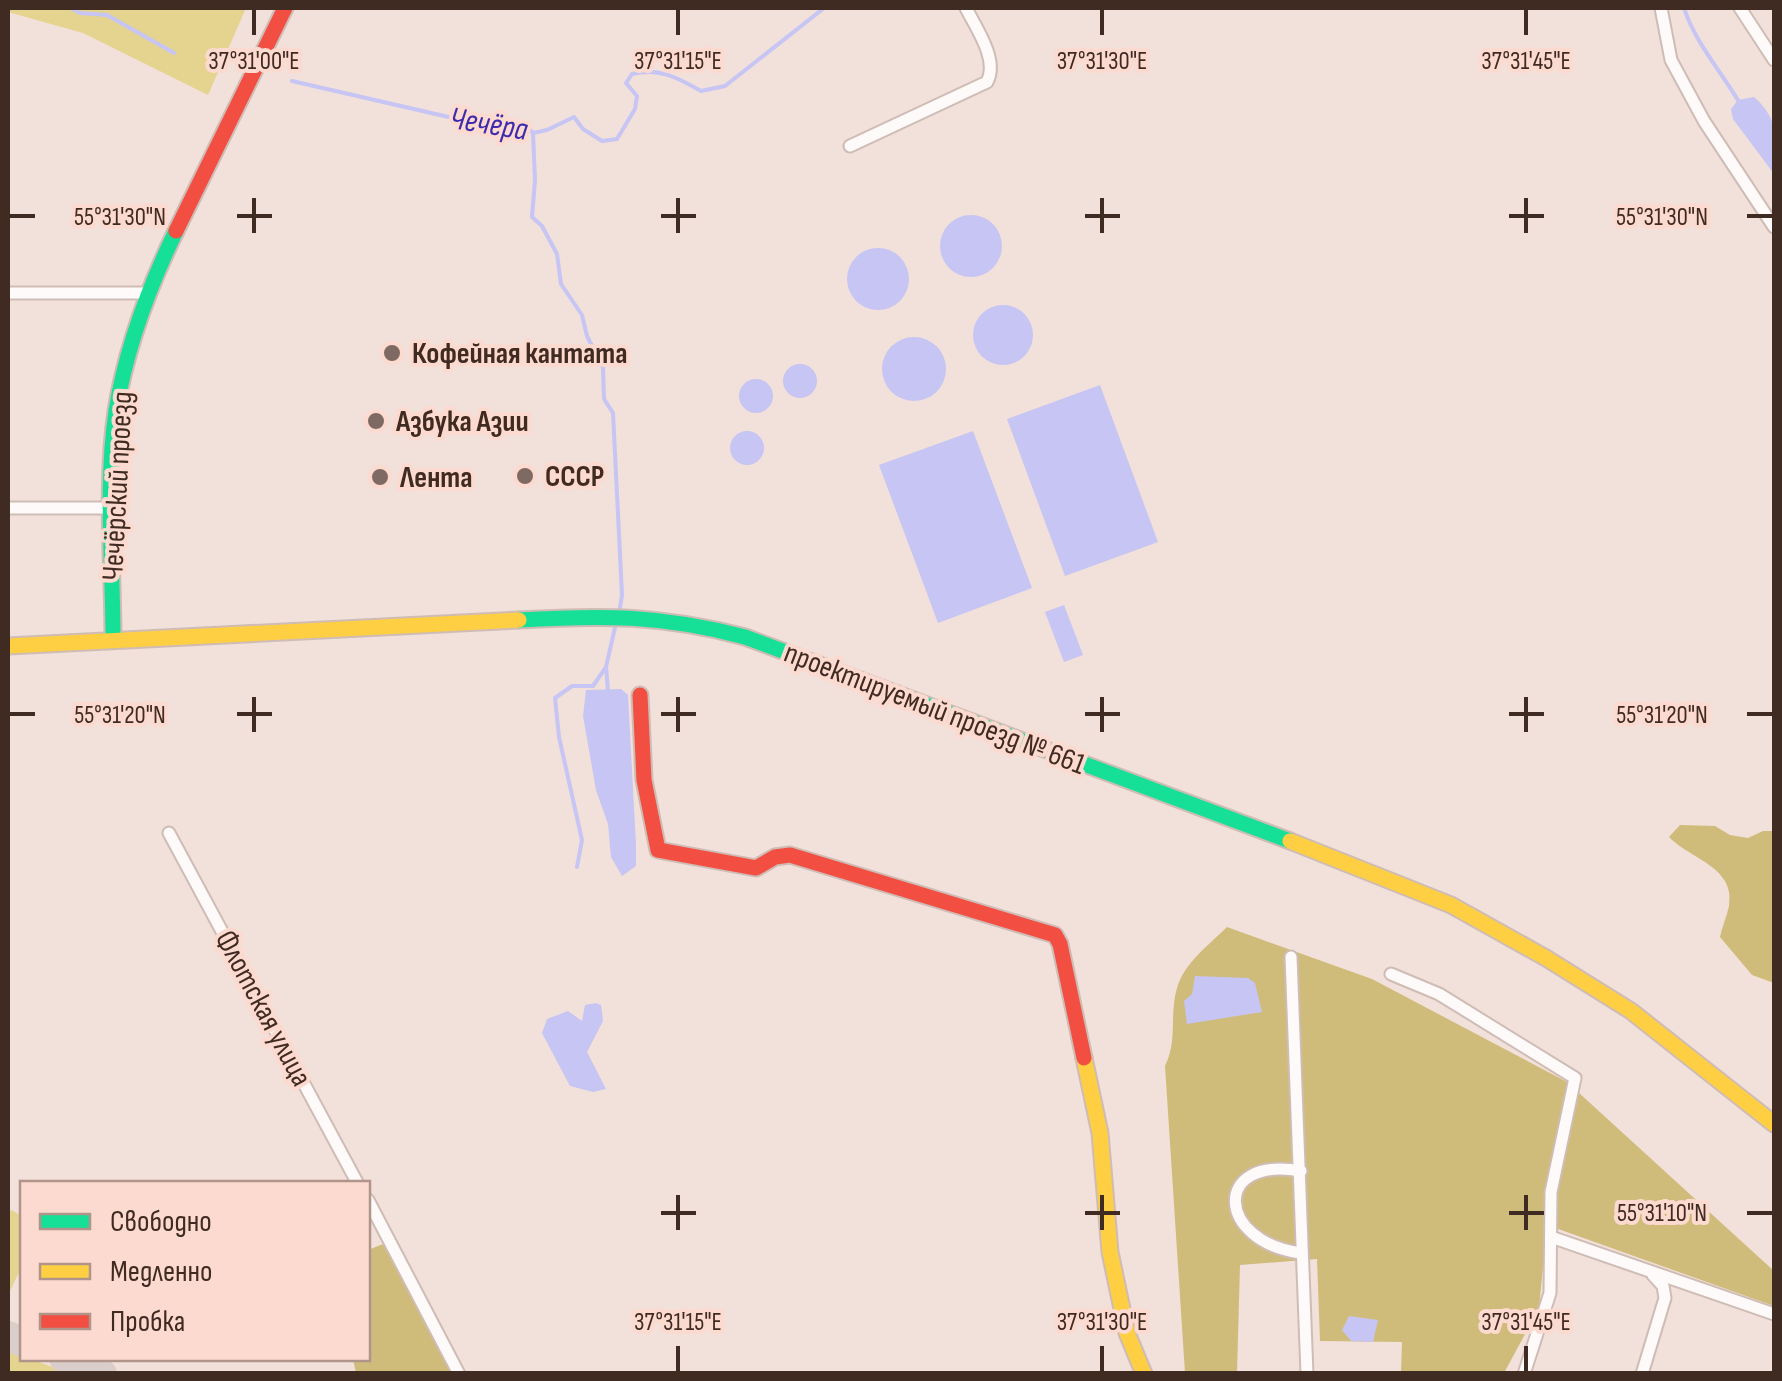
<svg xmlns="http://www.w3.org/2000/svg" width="1782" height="1381" viewBox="0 0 1782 1381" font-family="'Sofia Sans Condensed',sans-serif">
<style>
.green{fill:#e5d390}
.forest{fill:#cfbc7a}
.water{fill:#c6c5f3}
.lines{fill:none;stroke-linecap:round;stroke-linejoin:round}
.stream{stroke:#c6c5f3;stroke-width:4}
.taxiway{stroke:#daceca;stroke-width:30}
.street-casing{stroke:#cfbcb5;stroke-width:15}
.fast-casing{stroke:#cfbcb5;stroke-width:19}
.slow-casing{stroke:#cfbcb5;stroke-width:19}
.jam-casing{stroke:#cfbcb5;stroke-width:19}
.street{stroke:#fdfaf9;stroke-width:11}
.fast{stroke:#16e098;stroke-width:15}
.slow{stroke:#ffcf43;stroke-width:15}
.jam{stroke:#f24e42;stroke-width:15}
.ticks{fill:none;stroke:#402b23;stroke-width:4}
.poi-dot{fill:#7e6a63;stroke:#fddacf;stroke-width:4}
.labels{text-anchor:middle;stroke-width:8;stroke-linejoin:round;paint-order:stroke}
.poi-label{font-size:30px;font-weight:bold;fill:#402b23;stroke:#fddacf;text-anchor:start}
.street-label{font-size:30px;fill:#402b23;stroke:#fddacf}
.water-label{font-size:32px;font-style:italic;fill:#3e2bad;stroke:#fddacf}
.ticks-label{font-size:25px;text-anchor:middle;fill:#402b23;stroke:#fddacf;stroke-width:8;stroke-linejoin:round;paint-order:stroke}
</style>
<rect width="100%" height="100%" fill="#f2e0da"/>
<g class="green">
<path d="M8,8H246L208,95L83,33L8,12Z"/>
<path d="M12,1210L22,1217V1266L8,1295V1213Z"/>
<path d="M8,1349L22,1355V1358L31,1359L68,1373H8Z"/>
</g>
<g class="forest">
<path d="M1680,825L1715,826L1730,835L1748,838L1763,831H1774V983L1752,975L1720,937C1722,927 1727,916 1729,906C1736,867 1690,859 1669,837Z"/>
<path d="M1227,927L1372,979L1567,1082L1774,1271V1306L1547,1225L1539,1308L1504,1373H1401L1402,1342L1320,1341L1317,1259L1240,1265L1237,1373H1185L1165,1066C1178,1040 1169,1015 1177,988C1184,963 1210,944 1227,927Z"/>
<path d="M383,1244L452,1373H356L353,1359L368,1358V1250Z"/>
</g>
<g class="water">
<path d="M1754,97C1781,121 1775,140 1774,174L1733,119L1731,109L1738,100Z"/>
<circle cx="971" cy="246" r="31"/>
<circle cx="878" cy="279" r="31"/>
<circle cx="1003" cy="335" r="30"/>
<circle cx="914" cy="369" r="32"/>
<circle cx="800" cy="381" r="17"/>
<circle cx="756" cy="396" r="17"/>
<path d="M1100,385L1158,542L1065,576L1007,419Z"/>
<path d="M973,431L1032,588L938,623L879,465Z"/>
<circle cx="747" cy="448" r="17"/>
<path d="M1064,605L1083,655L1064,662L1045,612Z"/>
<path d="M621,689L628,695L636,845V866L622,876L611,857L608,824L596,790L583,716L586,690Z"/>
<path d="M1195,976L1248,978L1255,983L1262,1012L1187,1024L1184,1001L1192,994Z"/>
<path d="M596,1003L601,1005L603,1021L587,1052L606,1089L593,1092L570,1086L542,1033L547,1019L568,1011L582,1021L585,1005Z"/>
<path d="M1349,1316L1378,1320L1373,1342L1351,1341L1342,1330Z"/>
</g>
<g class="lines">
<g class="stream">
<path d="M45,8H48"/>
<path d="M71,8L80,13L107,15L174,53"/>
<path d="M1684,8C1695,42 1720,70 1739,102"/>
<path d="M292,81L514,132L526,126L533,133L547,130L574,117L583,129L602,141L617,139L635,109L637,96L626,83L632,74C659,67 678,78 701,91L725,86L824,8"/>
<path d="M533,133L535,180L532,217L542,226L557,254L561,284L582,315L587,336L603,368L604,399L613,413L622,595L619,614"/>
<path d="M608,691L606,667L616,623"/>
<path d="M577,867L582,840L559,737L555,698L572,686H593L606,667"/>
</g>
<g class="taxiway">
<path d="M8,1336L22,1342"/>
<path d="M64,1358L102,1374"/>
</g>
<g class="street-casing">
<g id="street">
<path d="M1661,8L1671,60L1704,121L1774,227"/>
<path d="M1740,8L1774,60"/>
<path d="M850,146L987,82C999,60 976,28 966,8"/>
<path d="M8,293H148"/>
<path d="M8,508H111"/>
<path d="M169,833L358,1184"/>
<path d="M1291,957L1307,1374"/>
<path d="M1391,974L1439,994L1575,1078L1551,1192L1550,1293L1524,1374"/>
<path d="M368,1200L459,1374"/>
<path d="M1551,1237L1774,1314"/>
<path d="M1301,1253C1216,1242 1211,1155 1301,1171"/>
<path d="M1642,1374L1665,1298L1663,1286L1653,1275"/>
</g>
</g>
<g class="fast-casing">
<g id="fast">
<path d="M519,620C602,615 663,615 745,637L1290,841"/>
<path d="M113,640C113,565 105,485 116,411C126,347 148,289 176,231"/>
</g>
</g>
<g class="slow-casing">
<g id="slow">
<path d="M8,646L519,620"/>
<path d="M1290,841L1451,905L1546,958L1631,1011L1774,1124"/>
<path d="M1084,1058L1100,1133L1110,1252L1127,1333L1144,1374"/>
</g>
</g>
<g class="jam-casing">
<g id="jam">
<path d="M176,231L285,8"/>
<path d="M640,695L644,780L658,850L756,868L775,857L790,855L1055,935L1060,944L1084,1058"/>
</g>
</g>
<use href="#street" class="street"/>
<use href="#fast" class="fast"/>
<use href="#slow" class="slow"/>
<use href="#jam" class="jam"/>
</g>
<path class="ticks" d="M254,10V35M678,10V35M1102,10V35M1526,10V35M254,198V233M678,198V233M1102,198V233M1526,198V233M10,216H35M237,216H272M661,216H696M1085,216H1120M1509,216H1544M1747,216H1772M254,697V732M678,697V732M1102,697V732M1526,697V732M10,714H35M237,714H272M661,714H696M1085,714H1120M1509,714H1544M1747,714H1772M678,1195V1230M1102,1195V1230M1526,1195V1230M661,1213H696M1085,1213H1120M1509,1213H1544M1747,1213H1772M678,1346V1371M1102,1346V1371M1526,1346V1371"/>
<g class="poi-dot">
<circle cx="392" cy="353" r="10"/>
<circle cx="376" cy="421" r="10"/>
<circle cx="525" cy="476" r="10"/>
<circle cx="380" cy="477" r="10"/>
</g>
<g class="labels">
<g class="poi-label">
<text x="412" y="363">Кофейная кантата</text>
<text x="396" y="431">Азбука Азии</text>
<text x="545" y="486">СССР</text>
<text x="400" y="487">Лента</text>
</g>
<g class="street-label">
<text transform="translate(117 486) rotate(-87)" y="10">Чечёрский проезд</text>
<text transform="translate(935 708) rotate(21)" y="10">проектируемый проезд № 661</text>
<text transform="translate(264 1008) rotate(62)" y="10">Флотская улица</text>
</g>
<g class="water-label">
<text transform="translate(489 123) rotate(9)" y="11">Чечёра</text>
</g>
</g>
<g class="ticks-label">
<text x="254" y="69">37°31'00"E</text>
<text x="678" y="69">37°31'15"E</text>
<text x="1102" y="69">37°31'30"E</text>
<text x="1526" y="69">37°31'45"E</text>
<text x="120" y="225">55°31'30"N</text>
<text x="1662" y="225">55°31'30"N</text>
<text x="120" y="723">55°31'20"N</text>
<text x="1662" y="723">55°31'20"N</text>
<text x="1662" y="1221">55°31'10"N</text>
<text x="678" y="1330">37°31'15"E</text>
<text x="1102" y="1330">37°31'30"E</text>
<text x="1526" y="1330">37°31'45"E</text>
</g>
<rect width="1782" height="1381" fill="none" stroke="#402b23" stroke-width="20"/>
<rect x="20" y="1181" width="350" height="180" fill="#fddacf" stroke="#b1948a" stroke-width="2.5"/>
<rect x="40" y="1214" width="50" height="15" fill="#16e098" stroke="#b1948a" stroke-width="2.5"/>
<text x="110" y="1231" font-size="30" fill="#402b23">Свободно</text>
<rect x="40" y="1264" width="50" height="15" fill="#ffcf43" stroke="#b1948a" stroke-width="2.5"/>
<text x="110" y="1281" font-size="30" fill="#402b23">Медленно</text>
<rect x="40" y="1314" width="50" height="15" fill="#f24e42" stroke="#b1948a" stroke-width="2.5"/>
<text x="110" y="1331" font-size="30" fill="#402b23">Пробка</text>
</svg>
